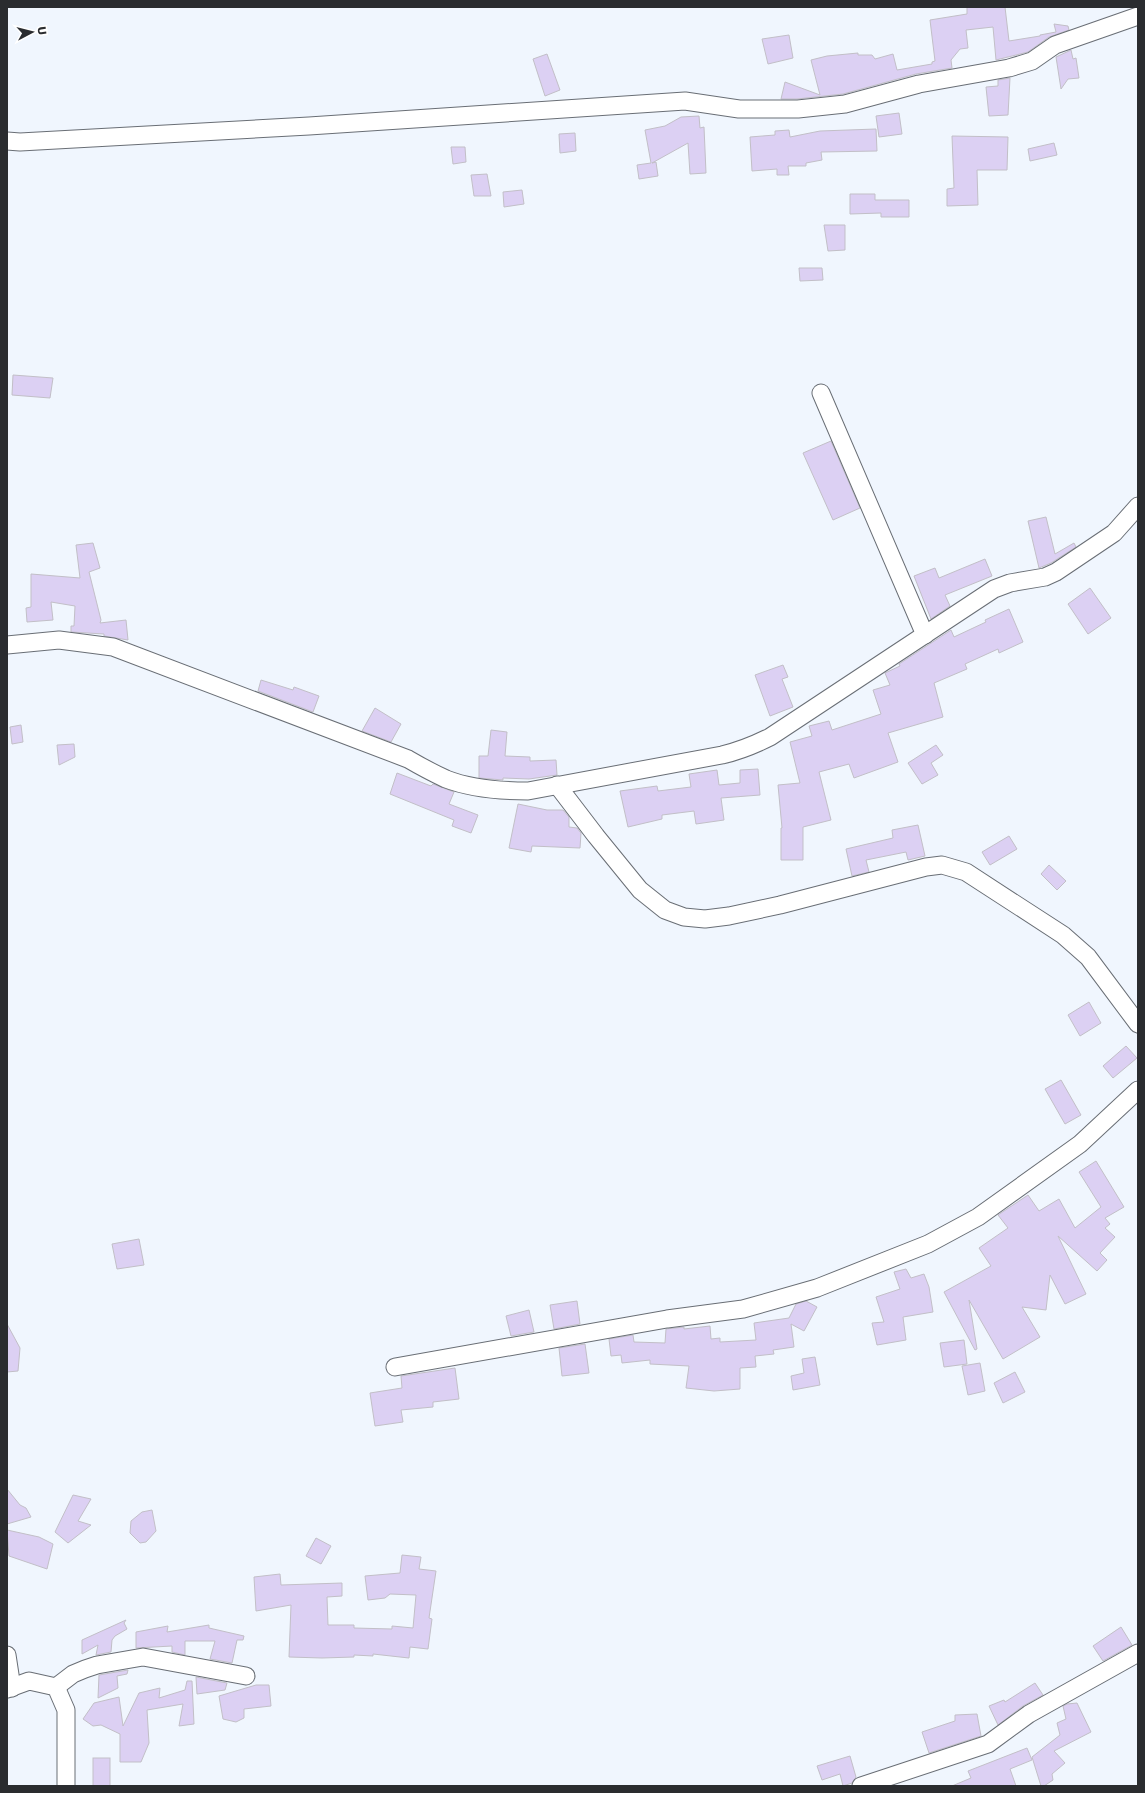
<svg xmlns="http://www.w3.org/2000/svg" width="1145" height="1793" viewBox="0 0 1145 1793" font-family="'DejaVu Sans',sans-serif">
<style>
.building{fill:#dcd0f3;stroke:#c2bfc7}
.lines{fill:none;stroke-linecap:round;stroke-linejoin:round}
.minor-casing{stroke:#696e75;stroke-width:19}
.minor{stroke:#fff;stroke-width:17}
</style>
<rect width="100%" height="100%" fill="#f0f6fe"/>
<g class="building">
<path d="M967,7H1005L1009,41L1040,36V35L1056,32L1054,24L1068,26L1069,30L1049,37L1028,52L996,60L993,27L966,30L968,48L960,49L951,60L952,68L916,74L843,94L797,99H781L785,82L820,95L811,60L827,56L858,53V55H872L875,59L893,54L897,70L932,64V62L935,61L930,20L967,14Z"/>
<path d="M789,35L793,58L768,64L762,39Z"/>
<path d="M1071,50L1073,59L1076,58L1079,78L1068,79L1061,89L1056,57Z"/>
<path d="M547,54L560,90L545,96L533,59Z"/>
<path d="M1010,78L1008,115L989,116L986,87L998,86V80Z"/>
<path d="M899,113L902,134L879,137L876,116Z"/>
<path d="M699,116L700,128L704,127L706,173L690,174L688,143L652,163L656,162L658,176L639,179L637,165L651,163L645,130L665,126L681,117Z"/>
<path d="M876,129L877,151L821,152L822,160L806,163V166H788L789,175H777V169L752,171L750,137L775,135V131L789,130L790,137L820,131Z"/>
<path d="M575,133L576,151L560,153L559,134Z"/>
<path d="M952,136L1008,137L1007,170H977L978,205L947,206V189L954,188Z"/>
<path d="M1054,143L1057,155L1030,161L1028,149Z"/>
<path d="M451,147H465L466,162L453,164Z"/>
<path d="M487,174L491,196H474L471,175Z"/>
<path d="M522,190L524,204L504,207L503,192Z"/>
<path d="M850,194H875V200H909V217H881V213L850,214Z"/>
<path d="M824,225H845V250L828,251Z"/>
<path d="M799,268H822L823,280L800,281Z"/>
<path d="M13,375L53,378L50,398L12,395Z"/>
<path d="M831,441L860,508L833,520L803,453Z"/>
<path d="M1046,517L1055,554L1074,543L1076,547L1051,563L1039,568L1028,521Z"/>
<path d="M93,543L100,568L89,572L101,620L100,623L126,620L128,640L104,636V634L71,632V626H74L75,606L51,602L53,620L27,622L26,608L31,607V574L80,578L76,545Z"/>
<path d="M985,559L992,576L945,595L950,606L931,619L914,576L935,568L939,578Z"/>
<path d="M1090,588L1111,618L1088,634L1068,604Z"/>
<path d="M1009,609L1023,642L999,653L998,649L965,664L967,669L934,683L943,717L888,733L898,762L854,778L849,764L819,772L831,820L803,827V860H781V828H782L778,785L800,783L790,742L812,736L809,726L829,721L832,730L881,714L873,690L890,685L885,673L900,666L899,664L951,630L954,637L986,622L985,620Z"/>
<path d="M783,665L788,677L782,679L793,707L770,716L755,675Z"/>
<path d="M261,680L293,690L294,687L319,696L313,712L258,691Z"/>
<path d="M375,708L401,724L391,742L362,731Z"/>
<path d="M21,725L23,742L12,744L10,727Z"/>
<path d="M491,730L507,732L505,756L530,757V761L556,760L557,775L529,779L503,778V780L479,778V756H488Z"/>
<path d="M74,744L75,757L59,765L57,745Z"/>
<path d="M936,745L943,755L931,763L938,775L922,784L908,763Z"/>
<path d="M758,769L760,795L721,798L724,820L696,824L694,811L662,815V819L628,827L620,791L657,786L658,791L691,787L689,774L717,770L719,785L740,783V770Z"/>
<path d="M397,773L431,786L433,784L454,792L449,804L478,815L471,833L452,826L454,820L390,794Z"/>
<path d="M518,804L547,810H563L569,817V827L577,828L581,833L580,848L532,846L531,852L509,848Z"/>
<path d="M918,825L925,856L908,860L906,852L866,860L869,872L852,876L846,849L893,838L892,830Z"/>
<path d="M1009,836L1017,849L990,865L982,852Z"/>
<path d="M1049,865L1066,881L1057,890L1041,874Z"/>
<path d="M1089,1002L1101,1023L1080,1036L1068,1015Z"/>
<path d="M1126,1046L1137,1058L1113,1078L1103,1066Z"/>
<path d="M1061,1080L1081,1115L1065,1124L1045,1089Z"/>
<path d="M1096,1161L1124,1207L1105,1218L1110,1224L1105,1228L1115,1237L1100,1253L1107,1260L1097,1271L1058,1236L1086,1294L1065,1304L1050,1275L1046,1310L1022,1307L1040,1337L1003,1359L969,1300L977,1349L975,1350L944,1292L991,1266L979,1248L1008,1228L998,1215L1028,1195L1039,1211L1059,1199L1075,1228L1101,1207L1079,1172Z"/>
<path d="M139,1239L144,1265L117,1269L112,1244Z"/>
<path d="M906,1269L911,1278L924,1274L929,1287L933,1312L903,1317L906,1340L877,1345L872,1323L884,1322L876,1297L900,1289L894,1272Z"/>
<path d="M577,1301L580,1324L554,1329L550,1305Z"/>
<path d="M806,1301L817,1307L804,1331L791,1324L794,1347L773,1350L774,1354L755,1356L756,1367L740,1368V1389L714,1391L686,1388L689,1366L650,1364V1360L622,1363L621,1355L611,1356L609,1339L633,1335L634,1342L665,1343L666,1329L684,1327V1329L710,1326L711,1339L720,1338V1342L756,1340L754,1323L789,1318L796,1304Z"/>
<path d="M529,1310L534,1332L511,1336L506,1316Z"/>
<path d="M7,1324L20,1348L18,1371L7,1372Z"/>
<path d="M964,1340L967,1364L944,1367L940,1343Z"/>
<path d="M585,1344L589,1373L562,1376L559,1348Z"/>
<path d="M815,1357L820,1385L793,1390L791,1376L804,1373L802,1359Z"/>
<path d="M980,1363L985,1391L968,1395L962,1366Z"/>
<path d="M455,1368L459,1399L433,1402V1407L401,1410L403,1422L375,1426L370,1393L402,1388L401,1376Z"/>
<path d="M1015,1372L1025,1392L1003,1403L994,1383Z"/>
<path d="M7,1489L20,1505L26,1508L31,1517L7,1524Z"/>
<path d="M73,1495L91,1499L78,1521L91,1525L68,1543L55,1532Z"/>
<path d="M152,1510L156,1531L146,1542L140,1543L130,1533L131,1521L142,1512Z"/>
<path d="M7,1530L39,1537L53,1544L47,1569L9,1556Z"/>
<path d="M316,1538L331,1546L321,1564L306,1556Z"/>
<path d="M402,1555L421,1557L419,1569L436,1571L429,1618L432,1619L428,1649L410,1647L409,1658L373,1654V1656L354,1655V1657L322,1658L289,1657L291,1605L256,1611L254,1577L280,1574L281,1585L342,1583V1596L327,1597L328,1625H354V1628L392,1629V1626L413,1628L416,1595L390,1594L385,1598L368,1600L365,1576L400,1573Z"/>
<path d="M126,1620L124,1623L127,1629L115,1636L112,1640L111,1652L96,1655L98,1645L82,1654V1640Z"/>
<path d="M209,1625V1628L244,1636L243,1640H237L232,1663L210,1659L215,1641H185V1655L172,1652V1646L136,1648V1632L168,1626L167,1632Z"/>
<path d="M1121,1627L1132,1645L1103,1661L1093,1646Z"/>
<path d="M128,1670L127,1674L117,1676L118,1688L98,1698L99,1675Z"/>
<path d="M196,1677L227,1683L225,1690L197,1694Z"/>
<path d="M187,1681H192L194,1724L179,1726L183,1704L147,1710L149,1743L141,1762H120V1734L101,1725L93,1726L83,1719L94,1703L119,1697L123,1726L139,1693L160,1688L159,1698L185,1690Z"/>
<path d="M1035,1683L1043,1695L1023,1706L998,1725L989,1706L1004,1700L1005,1702Z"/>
<path d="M256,1685H269L271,1706L244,1709V1718L236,1722L223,1719L219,1696Z"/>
<path d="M1077,1703L1091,1732L1054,1751L1065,1763L1052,1774L1053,1780L1044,1786H1041L1032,1757L1060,1735L1057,1723L1066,1719L1063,1706L1067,1704Z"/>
<path d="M977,1714L981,1736L929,1753L922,1732L955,1721V1715Z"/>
<path d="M1027,1748L1032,1760L1010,1769L1016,1786H952L971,1778L968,1771Z"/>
<path d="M850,1756L856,1777L852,1783L843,1786L840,1774L822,1780L817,1766Z"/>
<rect x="93" y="1758" width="17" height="28"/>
</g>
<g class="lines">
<g class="minor-casing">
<g id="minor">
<path d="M7,141L20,142L309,126L685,101L739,109H798L845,104L919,84L1009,68L1032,61L1055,45L1138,16"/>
<path d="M821,393L925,635"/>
<path d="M7,645L59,640L113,647L408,759C420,766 433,773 446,779C472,789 501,791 528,791L722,755C739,751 754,745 770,737L994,589L1010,583L1045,577L1056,572L1114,533L1138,506"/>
<path d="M557,785L596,836L640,890L665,910L684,917L705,919L729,916L780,905L926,867L942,865L966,872L1063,935L1088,957L1138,1024"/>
<path d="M395,1367L667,1319L743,1309L817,1288L928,1244L978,1217L1080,1144L1138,1090"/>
<path d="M7,1655L12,1688"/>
<path d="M56,1687L73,1674L85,1669L97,1665L143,1657L246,1676"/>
<path d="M7,1689L29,1681L56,1687L66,1710V1786"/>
<path d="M861,1786L988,1744L1029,1714L1138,1653"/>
</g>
</g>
<use href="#minor" class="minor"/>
</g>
<rect width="1145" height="1793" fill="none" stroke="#2a2c2f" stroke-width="16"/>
<g transform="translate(32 32) rotate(83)" stroke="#ffffff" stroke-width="3" paint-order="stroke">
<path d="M0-3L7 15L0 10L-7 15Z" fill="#2a2c2f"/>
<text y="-6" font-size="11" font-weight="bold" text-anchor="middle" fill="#2a2c2f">U</text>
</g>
</svg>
